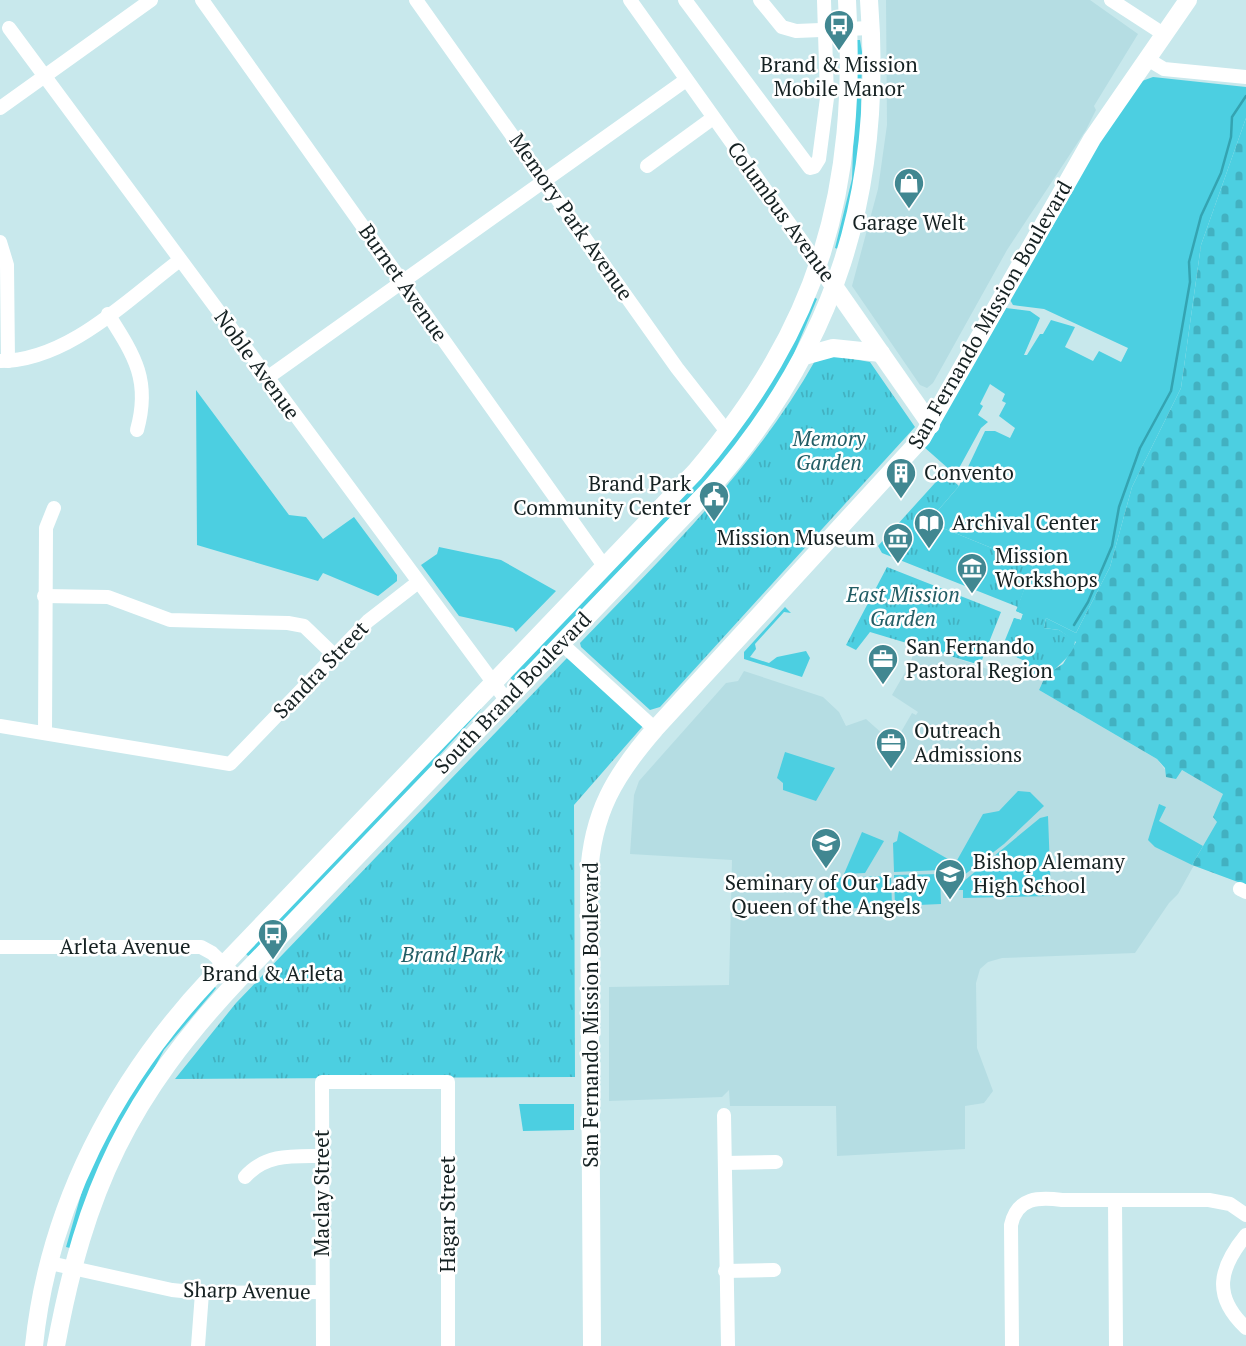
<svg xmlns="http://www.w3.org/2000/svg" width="1246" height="1346" viewBox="0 0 1246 1346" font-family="'PT Serif',serif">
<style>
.built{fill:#b5dde3}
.green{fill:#4ccfe1}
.cemetery{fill:url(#cemetery-stones)}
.park{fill:url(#park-tufts)}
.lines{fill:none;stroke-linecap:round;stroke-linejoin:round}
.stream{stroke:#34a3b1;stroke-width:2.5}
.minor{stroke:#fff;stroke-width:14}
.major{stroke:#fff;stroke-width:18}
.labels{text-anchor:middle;stroke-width:5;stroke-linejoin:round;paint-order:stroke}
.poi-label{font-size:21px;fill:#152122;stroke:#fff;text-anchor:start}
.street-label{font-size:21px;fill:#152122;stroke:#fff}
.park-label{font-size:21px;font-style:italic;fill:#225d65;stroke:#fff}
</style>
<defs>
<pattern id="cemetery-stones" width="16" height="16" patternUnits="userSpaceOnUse" patternTransform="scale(1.75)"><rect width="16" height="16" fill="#4ccfe1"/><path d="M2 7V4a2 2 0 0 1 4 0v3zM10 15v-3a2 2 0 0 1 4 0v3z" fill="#42b1c1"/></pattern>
<pattern id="park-tufts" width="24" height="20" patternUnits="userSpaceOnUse" patternTransform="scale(1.75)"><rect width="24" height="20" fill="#4ccfe1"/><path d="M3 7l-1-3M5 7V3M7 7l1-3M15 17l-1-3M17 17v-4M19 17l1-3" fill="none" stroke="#42b1c1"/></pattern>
</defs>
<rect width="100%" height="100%" fill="#c8e8ec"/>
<g class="built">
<path d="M886,0H1090L1138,34L1094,106L1096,110L1086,130L1007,250L933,383L927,388L920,385L852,286L878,189L887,125Z"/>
<path d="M915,644L1002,674L1003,671L1021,678L1024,670L1044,679L1039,690L1157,759L1166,771L1182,770L1223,794L1218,822L1178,894L1169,903L1135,953L1002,958L988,962L980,969L976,983L977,1048L993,1091L984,1103L965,1106V1149L837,1156L836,1106H730L729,1090L722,1097L609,1101V987L729,985L732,860L630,854L634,795L639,781L726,683L738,681L744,671L823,697L839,712L846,726L866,719L894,744L912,713L916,715L918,712L892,695L911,662Z"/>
</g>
<g class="green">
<path d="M857,40H860L862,52L860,166L838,249L835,248L852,179Z"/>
<path d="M1153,77L1246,87V118L1201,245L1181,388L1132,487L1110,567L1076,633L1046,618L1010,633L1014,618L1021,620L1023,614L1016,611L1033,565L928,522L959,486L985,431H995L1010,438L1015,428L999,416L1006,403L1002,401L1005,394L990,384L980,404L983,406L978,415L988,422L981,428L958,470H950L924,447L1006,308L1030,311L1040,318L1024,355H1027L1040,334H1043L1051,320L1075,327L1065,347L1093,361L1099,351L1121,362L1128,348L1044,309L1013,305L1009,298L1081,169L1142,81Z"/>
<path d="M814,297L817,299L785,375L730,455L514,681L508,676L675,501Z"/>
<path d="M196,390L289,515L306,517L323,539L354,517L397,575V581L378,596L323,573L318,581L197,545Z"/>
<path d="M439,547L501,560L556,591L516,632L513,628L459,616L421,565L437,554Z"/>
<path d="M785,607L791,613L784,612L755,644L756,649L750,657L769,663L777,657L806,651L810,658L802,677L744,659V652Z"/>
<path d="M479,707L481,709L478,713L437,758L426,775L258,951L248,956L244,952Z"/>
<path d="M785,752L835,768L816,801L783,790V783L777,778Z"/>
<path d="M1018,791L1030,792L1044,806L1004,844L950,886L951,871L983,814L999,811Z"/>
<path d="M1159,804L1166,807L1159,821L1203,846L1192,865L1155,847L1148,840Z"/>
<path d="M1048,816L1051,896L963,898V890H953L1040,818Z"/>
<path d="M899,831L948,859L942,870L894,872L893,843L897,841Z"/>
<path d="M862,832L884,841L865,873L844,874Z"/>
<path d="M940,874L941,904L895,906L894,875Z"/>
<path d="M891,876L892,906L825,910L824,878Z"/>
<path d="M212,984L216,988L213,992L164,1050L93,1182L70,1248L66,1247L88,1170L125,1097Z"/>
<path d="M519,1104H574V1130L523,1131Z"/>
</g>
<path class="cemetery" d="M1246,118V885L1192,865L1217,822L1213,817L1223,794L1182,770L1176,779L1166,777L1165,768L1157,759L1039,690L1044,679L1024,670L1028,658L1032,670L1045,675L1063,664L1076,642L1059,630L1044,628L1046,618L1076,633L1110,567L1132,487L1181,388L1201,245Z"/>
<g class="park">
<path d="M830,355L870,362L915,427L660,707L650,710L581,647L580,643C666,553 755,468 816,359Z"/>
<path d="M944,473L959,486L928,522L1033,565L1018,607L1046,618L1044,628L1059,630L1075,640C1075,655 1058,664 1050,675L1032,670L1027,662L1001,650L1014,618L1021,620L1023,614L1016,611L1018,607L882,553L878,546Z"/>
<path d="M887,567L1001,612L980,665L870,632L856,650L846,645Z"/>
<path d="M567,658L643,726L574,805L575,1077L175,1079L236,1003Z"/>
</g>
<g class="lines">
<path class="stream" d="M1074,625L1088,602L1112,546L1119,507L1140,448L1171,391L1190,282L1189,262L1201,216L1221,173L1231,137L1232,117L1246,96"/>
<g class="minor">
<path d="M202,0L604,566"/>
<path d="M416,0L677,368L728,433"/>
<path d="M630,0L819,265"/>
<path d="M685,0L810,168L814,167L819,159L827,98L824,0"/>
<path d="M760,0L782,27L796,31L871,28"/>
<path d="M1111,0L1165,35"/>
<path d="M9,28L507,701"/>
<path d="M1149,60L1164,69L1246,77"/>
<path d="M0,108L151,0"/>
<path d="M647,166L713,118"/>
<path d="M0,242L7,265L8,361"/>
<path d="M108,314C134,355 151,380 137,430"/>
<path d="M0,361C68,361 128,299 180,260"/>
<path d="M267,378L686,80"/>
<path d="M44,596L108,597L170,620L288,623L304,626L334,655"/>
<path d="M562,644L655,729"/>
<path d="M0,726L230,764L368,621L417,583"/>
<path d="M45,733L46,528L54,508"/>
<path d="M1240,889L1246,892"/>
<path d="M0,947H201L212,953L239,979"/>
<path d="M724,1115L728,1346"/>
<path d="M725,1163L776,1162"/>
<path d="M245,1177C265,1154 292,1156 321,1156"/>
<path d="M1115,1200L1116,1346"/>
<path d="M1246,1235C1219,1268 1212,1296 1246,1328"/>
<path d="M50,1263L172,1290L202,1293L322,1292"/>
<path d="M725,1271L774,1270"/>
<path d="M198,1346L202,1293"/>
<path d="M323,1346L322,1082H448V1346"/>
<path d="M1012,1346L1011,1225C1017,1197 1039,1197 1062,1200H1209L1230,1204L1246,1215"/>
</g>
<g class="major">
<path d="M829,279L931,425"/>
<path d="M804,356L833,348L881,353"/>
<path d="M34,1346C48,1207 115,1080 210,979L695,472C820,325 858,191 847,0"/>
<path d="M56,1346C85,1189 129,1096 239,979L708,491C836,347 884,191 869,0"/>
<path d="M592,1346L589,876C592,813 615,775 655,729L922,438L1092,139L1188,0"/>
</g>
</g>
<defs>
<g id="bus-pin" transform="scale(1.575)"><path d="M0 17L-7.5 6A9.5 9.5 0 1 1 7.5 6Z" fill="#418791" stroke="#fff"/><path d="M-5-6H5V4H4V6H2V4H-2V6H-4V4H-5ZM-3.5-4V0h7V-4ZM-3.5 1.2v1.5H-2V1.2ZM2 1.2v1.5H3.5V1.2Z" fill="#fff"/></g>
<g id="shop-pin" transform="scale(1.575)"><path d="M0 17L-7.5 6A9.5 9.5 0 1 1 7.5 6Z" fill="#418791" stroke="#fff"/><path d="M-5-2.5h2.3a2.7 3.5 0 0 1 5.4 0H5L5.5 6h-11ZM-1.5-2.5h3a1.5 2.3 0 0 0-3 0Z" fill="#fff"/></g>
<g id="building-pin" transform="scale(1.575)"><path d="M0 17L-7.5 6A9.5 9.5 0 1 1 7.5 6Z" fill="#418791" stroke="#fff"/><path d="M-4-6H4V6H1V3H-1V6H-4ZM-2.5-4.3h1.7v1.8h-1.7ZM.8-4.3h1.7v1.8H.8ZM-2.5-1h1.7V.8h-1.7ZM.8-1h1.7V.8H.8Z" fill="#fff"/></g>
<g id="civic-pin" transform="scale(1.575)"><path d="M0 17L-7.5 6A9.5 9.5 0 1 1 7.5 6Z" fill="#418791" stroke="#fff"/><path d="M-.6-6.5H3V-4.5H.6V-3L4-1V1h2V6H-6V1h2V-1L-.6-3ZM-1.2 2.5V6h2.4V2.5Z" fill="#fff"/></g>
<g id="library-pin" transform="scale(1.575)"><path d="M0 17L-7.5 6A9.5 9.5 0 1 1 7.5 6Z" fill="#418791" stroke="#fff"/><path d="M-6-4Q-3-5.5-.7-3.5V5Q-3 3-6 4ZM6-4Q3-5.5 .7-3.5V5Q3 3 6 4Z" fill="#fff"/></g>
<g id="museum-pin" transform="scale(1.575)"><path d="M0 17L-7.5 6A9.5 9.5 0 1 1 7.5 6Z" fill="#418791" stroke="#fff"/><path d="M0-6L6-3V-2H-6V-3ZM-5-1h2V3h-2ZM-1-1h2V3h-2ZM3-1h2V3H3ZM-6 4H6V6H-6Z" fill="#fff"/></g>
<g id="office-pin" transform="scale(1.575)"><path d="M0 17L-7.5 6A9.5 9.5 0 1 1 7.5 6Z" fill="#418791" stroke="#fff"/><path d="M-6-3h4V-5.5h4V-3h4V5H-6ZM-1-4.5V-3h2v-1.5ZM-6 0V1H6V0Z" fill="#fff"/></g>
<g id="school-pin" transform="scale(1.575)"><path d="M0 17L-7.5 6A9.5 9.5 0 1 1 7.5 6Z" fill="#418791" stroke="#fff"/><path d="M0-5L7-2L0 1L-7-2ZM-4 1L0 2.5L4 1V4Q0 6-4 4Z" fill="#fff"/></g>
</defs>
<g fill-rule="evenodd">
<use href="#bus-pin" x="839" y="25"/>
<use href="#shop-pin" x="909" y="183"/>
<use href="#building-pin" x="901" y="473"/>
<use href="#civic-pin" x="714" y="496"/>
<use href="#library-pin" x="929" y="523"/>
<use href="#museum-pin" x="898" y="538"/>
<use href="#museum-pin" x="972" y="568"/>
<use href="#office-pin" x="883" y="659"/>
<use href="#office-pin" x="891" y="743"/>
<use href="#school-pin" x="826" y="843"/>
<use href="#school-pin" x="950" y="874"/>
<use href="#bus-pin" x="273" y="934"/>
</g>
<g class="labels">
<g class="poi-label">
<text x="839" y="72" text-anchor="middle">Brand &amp; Mission<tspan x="839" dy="24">Mobile Manor</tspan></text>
<text x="909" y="230" text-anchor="middle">Garage Welt</text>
<text x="924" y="480">Convento</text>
<text x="691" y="491" text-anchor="end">Brand Park<tspan x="691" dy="24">Community Center</tspan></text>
<text x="952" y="530">Archival Center</text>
<text x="875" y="545" text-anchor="end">Mission Museum</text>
<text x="995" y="563">Mission<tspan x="995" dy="24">Workshops</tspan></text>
<text x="906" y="654">San Fernando<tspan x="906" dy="24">Pastoral Region</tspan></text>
<text x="914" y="738">Outreach<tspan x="914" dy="24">Admissions</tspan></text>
<text x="973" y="869">Bishop Alemany<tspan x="973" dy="24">High School</tspan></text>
<text x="826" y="890" text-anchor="middle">Seminary of Our Lady<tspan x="826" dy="24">Queen of the Angels</tspan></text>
<text x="273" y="981" text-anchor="middle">Brand &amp; Arleta</text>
</g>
<g class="street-label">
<text transform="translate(781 212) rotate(54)" y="7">Columbus Avenue</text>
<text transform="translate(571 217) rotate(55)" y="7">Memory Park Avenue</text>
<text transform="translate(403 283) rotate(55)" y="7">Burnet Avenue</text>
<text transform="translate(990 315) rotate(-60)" y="7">San Fernando Mission Boulevard</text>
<text transform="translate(257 365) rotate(54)" y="7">Noble Avenue</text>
<text transform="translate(321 670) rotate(-46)" y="7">Sandra Street</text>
<text transform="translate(513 693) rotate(-46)" y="7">South Brand Boulevard</text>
<text x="125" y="954">Arleta Avenue</text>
<text transform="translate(591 1015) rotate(-90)" y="7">San Fernando Mission Boulevard</text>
<text transform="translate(322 1193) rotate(-90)" y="7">Maclay Street</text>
<text transform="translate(448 1214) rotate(-90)" y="7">Hagar Street</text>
<text transform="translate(247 1291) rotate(1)" y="7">Sharp Avenue</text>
</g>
<g class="park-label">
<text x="829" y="446">Memory<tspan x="829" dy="24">Garden</tspan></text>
<text x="903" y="602">East Mission<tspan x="903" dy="24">Garden</tspan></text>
<text x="452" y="962">Brand Park</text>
</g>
</g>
</svg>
